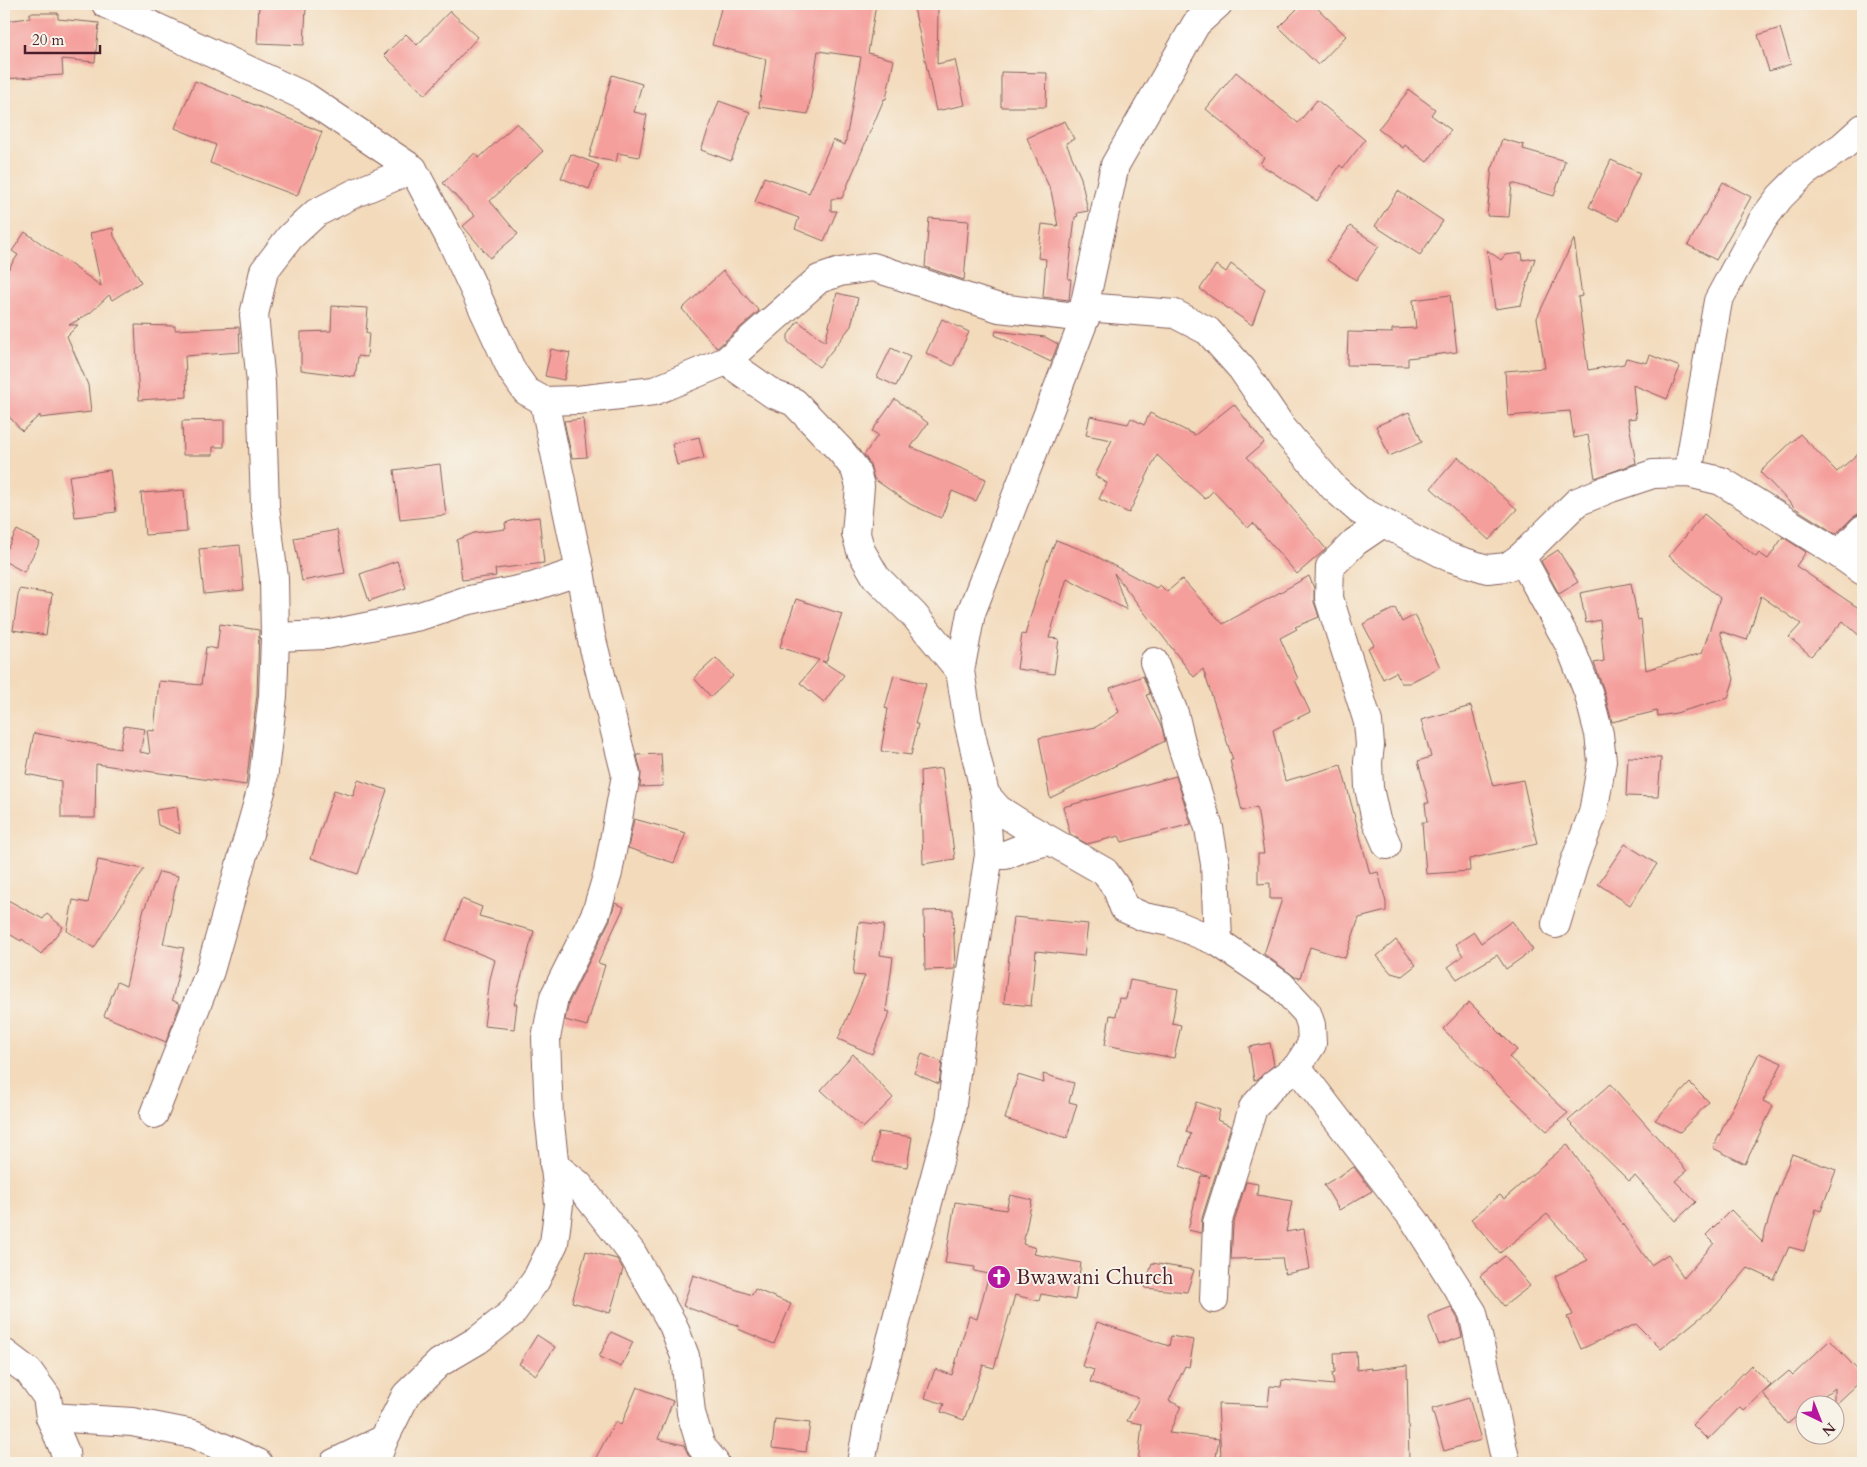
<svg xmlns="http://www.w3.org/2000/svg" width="1867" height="1467" viewBox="0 0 1867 1467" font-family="Cardo,serif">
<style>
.building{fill:#f59f9c}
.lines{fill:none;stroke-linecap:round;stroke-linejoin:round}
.minor-casing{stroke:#85605d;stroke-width:30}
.minor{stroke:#fff;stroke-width:28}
.labels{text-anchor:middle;stroke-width:4;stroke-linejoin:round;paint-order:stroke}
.poi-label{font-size:21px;fill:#4a1f2b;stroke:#f7f3e8;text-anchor:start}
</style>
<rect width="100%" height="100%" fill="#f7f3e8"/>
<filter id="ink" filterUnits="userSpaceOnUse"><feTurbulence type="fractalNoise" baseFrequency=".02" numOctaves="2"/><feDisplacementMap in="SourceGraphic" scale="10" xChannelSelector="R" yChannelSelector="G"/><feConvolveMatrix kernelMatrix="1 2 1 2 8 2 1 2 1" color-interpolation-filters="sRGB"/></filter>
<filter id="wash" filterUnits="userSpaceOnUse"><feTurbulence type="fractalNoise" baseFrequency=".0096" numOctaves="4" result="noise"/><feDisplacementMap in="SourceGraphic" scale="20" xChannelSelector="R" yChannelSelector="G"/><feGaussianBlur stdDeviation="1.12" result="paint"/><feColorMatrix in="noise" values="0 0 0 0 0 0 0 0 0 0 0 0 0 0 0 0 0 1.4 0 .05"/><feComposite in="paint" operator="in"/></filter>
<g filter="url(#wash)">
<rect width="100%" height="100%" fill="#f3dabb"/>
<g id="blocks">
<g class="building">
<path d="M722,4H876L868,53L894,60L886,99H884L842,198L831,199V211H837L824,241L795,229L799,218L755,202L764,177L809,193L833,140L845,145L861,57L818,51L808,114L759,107L766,59L712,45Z"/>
<path d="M1302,4H1313L1346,36L1318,65L1279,27Z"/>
<path d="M259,6L306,8L304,45L257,43Z"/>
<path d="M914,8H938L937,64L955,60L965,105L936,111Z"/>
<path d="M450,11L478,37L425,95L384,55L406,34L417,45Z"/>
<path d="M30,13H58V19L99,23L95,62L62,59L63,75L4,79V21L30,18Z"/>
<path d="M1780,28L1791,64L1769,71L1758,35Z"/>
<path d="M1001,72L1047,73L1046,107H1001Z"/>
<path d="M1236,72L1298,123L1317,100L1365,140L1343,168L1340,165L1317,201L1260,164L1264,157L1206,109Z"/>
<path d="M612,75L642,84L634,112L647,115L639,157L618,153L616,162L589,157Z"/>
<path d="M195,81L322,132L297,196L210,163L216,145L175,128Z"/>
<path d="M1409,90L1435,109L1431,115L1451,130L1427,162L1405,145L1403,148L1378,129Z"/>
<path d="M719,101L750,112L731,161L701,150Z"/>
<path d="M1065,121L1074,139L1066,143L1081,178L1088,211L1077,213L1078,216L1075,217L1068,279H1071L1069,300L1043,297L1046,259L1038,258L1042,224L1058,226L1051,191L1027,138Z"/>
<path d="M517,123L543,151L490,201L518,234L490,258L463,226L475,216L443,183L475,153L479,158Z"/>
<path d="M1502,139L1524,145L1523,149L1565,161L1554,196L1512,183L1509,217L1487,216L1492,167H1493Z"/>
<path d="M571,154L599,165L589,189L561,178Z"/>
<path d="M1611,160L1640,173L1618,221L1589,207Z"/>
<path d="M1723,182L1751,197L1716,260L1688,245Z"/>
<path d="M1398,191L1443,221L1420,255L1375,226Z"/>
<path d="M929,218L969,221L964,280L925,267Z"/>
<path d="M1350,226L1379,246L1356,280L1327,260Z"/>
<path d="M113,228L114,236L141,282L112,300L109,295L90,313L69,325H78L67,336L88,385L91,412L40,418V415L22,431L4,411V275L18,255L12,251L25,232L101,286L90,233Z"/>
<path d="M1574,239L1582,296L1578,297L1588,370L1624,364L1626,358L1647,363L1650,355L1680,367L1667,399L1633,385L1636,418L1628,419L1636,463L1595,478L1588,435L1574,438L1570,411L1508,416L1505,371L1545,368L1537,318Z"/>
<path d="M1487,250L1501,260L1505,255L1522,253L1523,260L1535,258L1521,305L1495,309Z"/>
<path d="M1231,264L1265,289L1252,325L1200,289L1216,265L1226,272Z"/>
<path d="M723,271L759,311L717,348L682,309Z"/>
<path d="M837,293L858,298L851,326L819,367L788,342V335L798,321L825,342Z"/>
<path d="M1450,295L1457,352L1408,358V366L1347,365L1348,332L1392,333V329L1416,328L1413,300Z"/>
<path d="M332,306L368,308L366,333H369L367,357L358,356L355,377L301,370V332L331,331Z"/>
<path d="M942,319L969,332L953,366L926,353Z"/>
<path d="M135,325L175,326V330L239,327L240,352L185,356L187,397L139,400Z"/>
<path d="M996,331L1045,337L1058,344L1051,362L995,335Z"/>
<path d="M891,348L910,357L896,386L877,377Z"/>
<path d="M551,349L570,353L564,380L545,376Z"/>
<path d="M895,399L928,423L911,447L986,479L976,501L952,491L941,518L910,504L874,479L870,464L864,455L878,435L872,431Z"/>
<path d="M1234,404L1264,443L1247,457L1283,495L1282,496L1326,549L1297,574L1253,523L1248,528L1213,491L1205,499L1157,455L1129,513L1099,499L1107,483L1095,476L1112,440L1086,435L1090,416L1128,424L1131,418L1144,425L1150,413L1195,435Z"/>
<path d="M1409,412L1422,442L1389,456L1376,426Z"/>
<path d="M583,419L587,457L572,458L564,421Z"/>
<path d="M224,420V447H213V455H183L182,421Z"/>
<path d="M1800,434L1837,472L1863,449V514H1858L1852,518L1836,534L1795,508L1760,472Z"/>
<path d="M699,437L704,458L677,465L672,444Z"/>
<path d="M1458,457L1517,509L1489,540L1431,488Z"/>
<path d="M440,464L446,515L400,520L394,470Z"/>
<path d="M110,470L116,512L75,517L69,476Z"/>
<path d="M184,490L187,532L145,535L141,493Z"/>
<path d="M1704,514L1756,557L1759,553L1768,559L1783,537L1806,552L1796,566L1863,611V639L1843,621L1811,656L1789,637L1801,624L1761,596L1747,640L1720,631L1734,679L1728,698L1676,713L1658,716L1657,711L1612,722L1603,688L1594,663L1604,661L1600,620L1586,623L1580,593L1631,583L1638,620L1641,619L1646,670L1702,653L1720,598L1669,556Z"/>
<path d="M539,517L544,563L495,569L496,576L462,580L457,540L474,533L506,529L505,523L514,520Z"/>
<path d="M17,530L40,542L24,572L4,561V555Z"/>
<path d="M337,530L345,573L302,581L294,538Z"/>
<path d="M1056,540L1088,552L1156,588L1160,585L1167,592L1182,579L1223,624L1309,576L1314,588V602L1319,617L1295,627L1297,629L1280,638L1298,679L1295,680L1310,712L1273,730L1285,781L1341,765L1370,874L1378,872L1386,902V911L1359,918L1345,958L1310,947L1300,978L1295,977L1264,954L1282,899H1270V883L1258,884V854H1264L1257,807L1242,811L1230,760H1233L1203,669L1194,677L1114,573L1127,610L1067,578L1049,638L1059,639L1054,674L1017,669L1022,634L1025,635L1046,564Z"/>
<path d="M240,545L244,590L204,594L199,549Z"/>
<path d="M1558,550L1578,582L1559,594L1541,561Z"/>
<path d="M397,561L406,588L369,601L360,574Z"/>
<path d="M19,589L52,594L46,635L13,630Z"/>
<path d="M796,599L842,614L826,662L822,661L844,675L824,702L800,683L819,660L780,647Z"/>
<path d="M1395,608L1402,622L1415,615L1440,667L1409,683H1401L1396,672L1383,679L1368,648L1374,645L1363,624Z"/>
<path d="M220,624L259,630L257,695L246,785L96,764L95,818H61V781L26,774L34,733L120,749L124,726L145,729L140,752L150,754L147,730L154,731L159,681L201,685L206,647L217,649Z"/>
<path d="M716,658L733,676L711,697L694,678Z"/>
<path d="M894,675L926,684L915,724H918L911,755L881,751L888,709L885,708Z"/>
<path d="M1143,676L1150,694L1146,695L1162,728L1165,741L1050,798L1039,738L1096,727L1119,712L1110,688Z"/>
<path d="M1471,706L1493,786L1523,780L1537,844L1469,859L1470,871L1426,874L1422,822H1427L1425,803H1429L1418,761L1431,757L1421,720Z"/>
<path d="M661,754L663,786L640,787L641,772L637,755Z"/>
<path d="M1628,757L1661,758L1658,797L1626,796Z"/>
<path d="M942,768L955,859L923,864L920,771Z"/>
<path d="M1176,776L1191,824L1122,842L1119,836L1087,844L1070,834L1063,807Z"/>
<path d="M358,780L387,790L358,874L311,858L334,790L353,796Z"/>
<path d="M177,807L180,834L158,825L156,810Z"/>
<path d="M634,819L686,833L674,863L628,848Z"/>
<path d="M1625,844L1657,864L1630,905L1598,884Z"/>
<path d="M98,860L144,869L94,948L67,931L73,900L88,903Z"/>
<path d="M159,872L178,876L163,944L184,948L172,1000L180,1004L166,1042L104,1016L117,982L126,986L143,912Z"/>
<path d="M4,898L43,919L47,914L63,927L41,954L22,939L21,941L4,931Z"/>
<path d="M462,899L482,907L479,916L534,931L514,1004H517L514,1029L484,1026L490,979L495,960L446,940Z"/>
<path d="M615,903L624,907L598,963L605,965L587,1026L565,1020L569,1002L610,920Z"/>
<path d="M953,910L955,969L925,970L924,911Z"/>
<path d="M1013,917L1088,924L1084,956L1036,951L1031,1006L1004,1003Z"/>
<path d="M1512,921L1533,950L1506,969L1497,955L1457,979L1448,967L1463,956L1456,944L1474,932L1481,943Z"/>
<path d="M859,922L884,925L880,955L893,957L886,1011L890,1012L872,1054L838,1039L865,976L853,975Z"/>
<path d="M1396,940L1416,965L1402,976L1391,973L1377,956Z"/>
<path d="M1130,980L1178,989L1172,1023L1181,1025L1174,1058L1105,1045L1110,1015L1116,1016L1119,998L1126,999Z"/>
<path d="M1469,1002L1517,1050L1509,1057L1568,1113L1547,1131L1496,1083L1443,1029Z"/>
<path d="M1270,1043L1274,1065L1258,1079L1254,1080L1249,1047Z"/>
<path d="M1759,1053L1782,1063L1763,1101L1773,1106L1745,1164L1713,1148Z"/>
<path d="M853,1054L893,1098L863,1128L821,1090Z"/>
<path d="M922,1054L942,1062L939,1084L914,1073Z"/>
<path d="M1043,1074L1074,1083L1069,1102L1077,1104L1067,1138L1005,1119L1018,1075L1044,1083Z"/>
<path d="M1690,1083L1709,1102L1680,1132L1655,1120Z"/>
<path d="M1610,1084L1687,1171L1675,1181L1696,1202L1675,1221L1635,1176L1629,1181L1568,1121Z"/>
<path d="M1196,1102L1220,1110L1217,1120L1231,1126L1202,1218L1201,1233L1188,1230L1201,1176L1210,1177L1180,1166L1191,1134L1186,1132Z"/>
<path d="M878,1132L912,1137L907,1167L873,1162Z"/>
<path d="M1567,1144L1651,1265L1668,1254L1684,1278L1714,1243L1706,1235L1731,1210L1762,1242L1774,1201L1792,1154L1836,1170L1821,1211L1816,1209L1804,1251L1789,1247L1774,1280L1748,1268L1716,1305L1661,1349L1636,1324L1581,1349L1567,1317L1573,1315L1555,1276L1588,1260L1547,1214L1500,1253L1471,1219L1500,1195L1504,1199Z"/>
<path d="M1354,1167L1372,1191L1339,1210L1324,1185Z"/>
<path d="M1246,1182L1258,1184L1257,1195L1292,1201L1286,1232L1304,1229L1310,1269L1285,1274L1282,1258L1231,1259L1233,1226Z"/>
<path d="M1010,1195L1032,1200L1023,1244L1036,1248L1034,1254L1081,1263L1075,1300L1041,1294L1039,1301L1015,1295L994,1368L983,1365L964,1420L941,1412L944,1404L925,1398L935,1369L952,1375L969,1316L977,1319L989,1274L974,1271L975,1267L945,1263L955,1202L1006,1210Z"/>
<path d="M586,1251L617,1259L623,1269L610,1313L572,1302Z"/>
<path d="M1505,1256L1530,1286L1504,1306L1480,1276Z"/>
<path d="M1152,1263L1194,1270L1187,1292L1145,1288Z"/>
<path d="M693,1275L752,1295L755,1289L791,1304L774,1344L738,1329L739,1326L683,1306Z"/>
<path d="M1451,1307L1458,1319L1462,1337L1439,1345L1428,1316Z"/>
<path d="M1097,1322L1169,1346L1171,1336L1194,1340L1189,1367L1185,1366L1169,1401L1181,1406L1169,1433L1219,1439L1215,1463H1138L1142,1424L1127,1421L1139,1398L1090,1382L1094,1370L1082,1366Z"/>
<path d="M611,1332L633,1342L621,1367L599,1357Z"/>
<path d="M537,1335L555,1347L536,1375L519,1364Z"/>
<path d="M1830,1340L1863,1376V1379L1834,1406V1388L1813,1404H1804V1411L1787,1424L1763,1393L1789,1371L1793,1375Z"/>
<path d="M1356,1352L1357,1370L1371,1368V1370L1407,1365L1409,1463H1289L1221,1457L1218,1404L1268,1406L1270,1386L1281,1387L1282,1380L1334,1385L1332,1373L1335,1372L1334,1353Z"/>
<path d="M1751,1365L1771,1385L1744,1411L1740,1407L1708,1440L1693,1425Z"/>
<path d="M637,1387L673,1401L658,1439L684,1445L689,1456L695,1463H593L615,1422L621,1425Z"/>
<path d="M1469,1398L1481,1440L1444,1451L1432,1409Z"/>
<path d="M775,1419L810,1423L806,1452L772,1448Z"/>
</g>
</g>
</g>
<g filter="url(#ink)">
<use href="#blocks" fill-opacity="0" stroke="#85605d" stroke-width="1"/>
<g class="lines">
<g class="minor-casing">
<g id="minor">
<path d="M106,4L306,97L413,169L453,244L512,371L526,391L544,401L577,400L654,391L726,361L819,279L840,272L873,267L999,308L1085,318"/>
<path d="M1084,307L1175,314L1208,331L1242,369L1283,429L1334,488L1359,510L1449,557L1487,569L1507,567L1521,557L1577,502L1611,488L1653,474L1688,473L1721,481L1839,554L1863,571"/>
<path d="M726,361L773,394L794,402L841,451L855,469L860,486L856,534L861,551L876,577L914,615L960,671"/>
<path d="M1688,473L1718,301L1753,236L1764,218L1780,197L1804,173L1843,146L1863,128"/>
<path d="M1383,523L1355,542L1330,567L1329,598L1368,722L1370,745L1368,762L1369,788L1376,820L1387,845"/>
<path d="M1839,554L1863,529"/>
<path d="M1521,557L1570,646L1588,692L1599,734L1602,761L1593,813L1574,864L1556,924"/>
<path d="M275,637L326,635L420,616L465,601L532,587L580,571"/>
<path d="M1154,662L1174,713L1182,746L1209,828L1215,864L1218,942"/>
<path d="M985,794L998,809L1018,822L1105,872L1117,889L1124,908L1144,917L1170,922L1218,942L1281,985L1307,1013L1311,1025L1312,1044L1297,1067L1274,1084L1253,1108L1217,1223L1214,1299"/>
<path d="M989,855H1005L1025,847L1048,841"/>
<path d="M1297,1067L1415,1221L1473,1313L1506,1463"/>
<path d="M154,1114L210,971L262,788L273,696L275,637L274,578L265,506L261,383L254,315L264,271L290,237L316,213L353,194L413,169"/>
<path d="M554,1165L578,1184L632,1253L673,1325L685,1356L691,1413L701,1446L715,1463"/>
<path d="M4,1353L29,1372L47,1397L50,1417L65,1452L66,1463"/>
<path d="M50,1417L132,1422L193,1434L258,1463"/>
<path d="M334,1463L384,1439"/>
<path d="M375,1463L384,1439L406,1395L439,1363L478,1340L512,1313L536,1280L554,1243L559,1204L549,1115L546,1038L554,997L596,913L608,873L626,775L591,636L580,571L544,401"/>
<path d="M861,1463L867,1430L950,1120L961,1034L989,855L985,794L968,721L960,671L971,613L1085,318L1084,307L1115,165L1196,24L1218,4"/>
</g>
</g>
<use href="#minor" class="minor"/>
</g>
</g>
<defs>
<g id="church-disc" transform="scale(1.25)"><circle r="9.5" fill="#b5179e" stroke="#f7f3e8"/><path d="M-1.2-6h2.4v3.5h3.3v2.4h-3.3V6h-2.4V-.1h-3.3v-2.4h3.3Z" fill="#fff"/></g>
</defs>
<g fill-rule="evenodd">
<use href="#church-disc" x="999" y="1277"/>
</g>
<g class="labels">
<g class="poi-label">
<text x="1016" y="1284">Bwawani Church</text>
</g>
</g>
<rect width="1867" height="1467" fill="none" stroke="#f7f3e8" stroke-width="20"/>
<g transform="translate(1820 1420) rotate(137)"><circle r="24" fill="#f7f3e8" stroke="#b29e9c"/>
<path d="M0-4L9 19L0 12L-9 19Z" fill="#b5179e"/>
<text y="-8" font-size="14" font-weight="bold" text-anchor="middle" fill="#4a1f2b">N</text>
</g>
<path d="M25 45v8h75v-8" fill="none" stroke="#4a1f2b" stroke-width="2.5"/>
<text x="32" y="45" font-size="15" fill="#4a1f2b" stroke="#f7f3e8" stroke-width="4" paint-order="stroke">20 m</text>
</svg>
